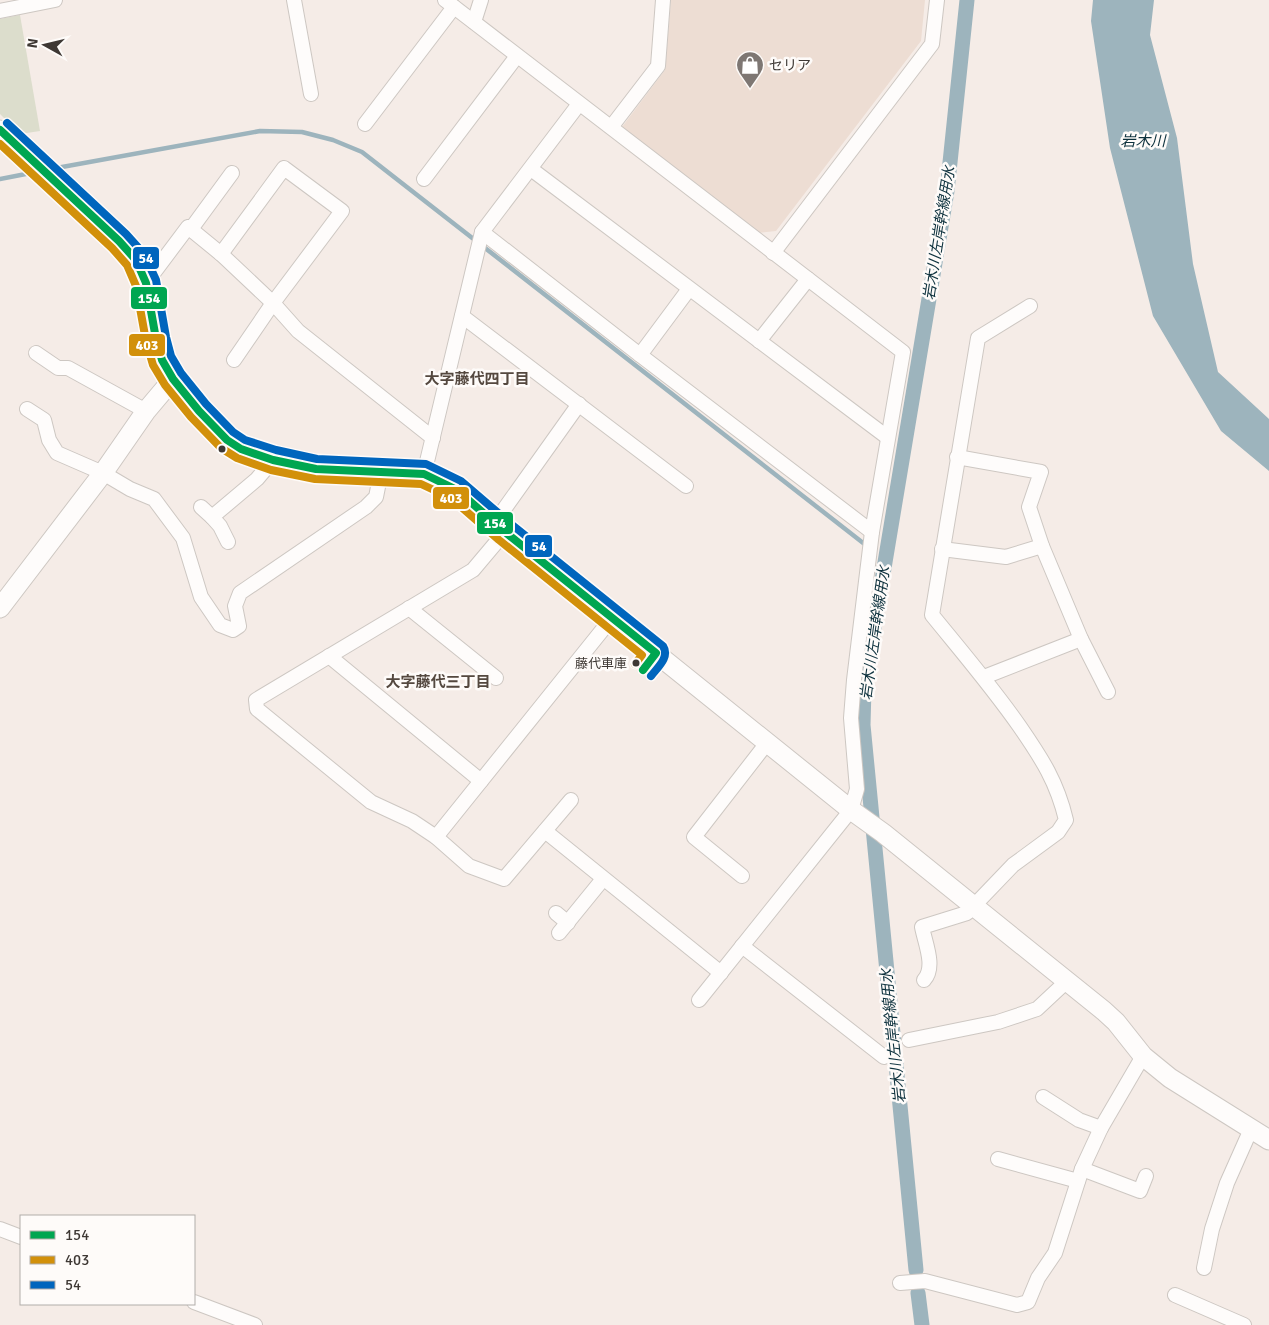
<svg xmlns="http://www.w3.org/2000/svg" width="1269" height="1325" viewBox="0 0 1269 1325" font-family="Signika,'Noto Sans JP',sans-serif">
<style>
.built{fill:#edddd3}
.green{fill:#dcddcc}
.water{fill:#9db4bd}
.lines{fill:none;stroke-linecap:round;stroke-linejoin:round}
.stream{stroke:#9db4bd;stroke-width:4.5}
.canal{stroke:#9db4bd;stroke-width:15}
.street-casing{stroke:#cdc7c2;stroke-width:16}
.secondary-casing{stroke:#cdc7c2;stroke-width:21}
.street{stroke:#fefcfb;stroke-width:14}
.secondary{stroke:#fefcfb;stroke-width:19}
.bus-1-casing{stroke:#fefbf9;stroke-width:11}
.bus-2-casing{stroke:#fefbf9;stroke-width:11}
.bus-3-casing{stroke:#fefbf9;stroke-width:11}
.bus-1{stroke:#00a651;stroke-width:8}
.bus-2{stroke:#d2900a;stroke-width:8}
.bus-3{stroke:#0065bd;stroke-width:8}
.bus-dot{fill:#3e3834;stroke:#fefbf9;stroke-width:2}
.labels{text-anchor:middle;stroke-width:5;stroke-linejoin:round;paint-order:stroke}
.bus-label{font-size:13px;fill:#3e3834;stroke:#fefbf9;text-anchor:end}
.poi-label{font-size:14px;fill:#3e3834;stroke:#fefbf9;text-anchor:start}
.water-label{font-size:15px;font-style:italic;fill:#0d313d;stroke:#fefbf9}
.neighbourhood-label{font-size:15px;font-weight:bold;fill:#54483f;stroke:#fefbf9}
.line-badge{stroke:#fefbf9;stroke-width:2}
.badge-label{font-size:14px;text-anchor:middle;font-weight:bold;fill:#fff}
</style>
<rect width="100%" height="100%" fill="#f5ece7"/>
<path class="built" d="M671,0H925L921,41L776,231L758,233L622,127L665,70Z"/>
<path class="green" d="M20,15L40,131L20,134L0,114V19Z"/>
<path class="water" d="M1093,0H1154L1150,35L1177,138L1193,264L1218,372L1269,419V471L1221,431L1153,316L1110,148L1091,21Z"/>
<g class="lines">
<g class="stream">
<path d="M51,169L260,131L302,132L333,140L362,152L867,546"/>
<path d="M0,179L36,172"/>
</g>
<g class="canal">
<path d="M916,1270L863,725L864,688L947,191L967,0"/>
<path d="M918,1293L922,1325"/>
</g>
<g class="street-casing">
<g id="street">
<path d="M294,0L311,94"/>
<path d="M445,0L903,352L872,532L854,680L851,718L857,789L851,810L699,1000"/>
<path d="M0,11L55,0"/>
<path d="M474,22L481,0"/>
<path d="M615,122L658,66L663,0"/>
<path d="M365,124L454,7"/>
<path d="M531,169L887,437"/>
<path d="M424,179L517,56"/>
<path d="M191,229L232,173"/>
<path d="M482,232L640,355L872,532"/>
<path d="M773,253L932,44L937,0"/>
<path d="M221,254L284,168L342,211L273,303L234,360"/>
<path d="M146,283L188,227L221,254L273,303L298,331L433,438"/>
<path d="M462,316L686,486"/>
<path d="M759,341L808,279"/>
<path d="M36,353L58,368H68L146,411"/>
<path d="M640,355L689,289"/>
<path d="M27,409L44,420L49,440L57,453L103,473L130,489L154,499L183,538L201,597L220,625L233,630L239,626L235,606L240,593L366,507L376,497L381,472"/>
<path d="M957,457L1041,472L1029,507L1042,546L1081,639L1108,692"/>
<path d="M424,474L482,232L579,104"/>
<path d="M201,507L212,517L257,479L273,460"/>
<path d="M212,517L220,526L228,542"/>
<path d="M495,522L579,404"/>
<path d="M505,532L473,570L256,700L257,709L371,802L412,821L436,837L469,866L504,879L571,800"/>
<path d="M942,549L1006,557L1042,546"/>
<path d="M409,608L496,678"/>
<path d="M329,656L481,781"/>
<path d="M984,677L1081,639"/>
<path d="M545,831L721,973"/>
<path d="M436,837L612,618"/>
<path d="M742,876L694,837L767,743"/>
<path d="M556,913L568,923"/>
<path d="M559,933L603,879"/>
<path d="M742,946L884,1057"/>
<path d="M924,980C936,967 925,943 922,927L967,913L1013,865L1058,832L1066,820C1057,782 1042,759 1020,727C993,688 962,652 932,615L978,338L1030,306"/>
<path d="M909,1040L998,1022L1037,1009L1067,981"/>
<path d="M1043,1097L1079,1120L1101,1128"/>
<path d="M998,1159L1078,1181"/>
<path d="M1082,1169L1140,1191L1146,1176"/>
<path d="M0,1229L21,1237"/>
<path d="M1204,1268L1212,1229L1227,1183L1251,1129"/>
<path d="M900,1283L925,1281L1017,1305L1028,1302L1038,1278L1055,1253L1082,1169L1101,1128L1143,1056"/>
<path d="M1175,1295L1244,1325"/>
<path d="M194,1302L255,1325"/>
</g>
</g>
<g class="secondary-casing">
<g id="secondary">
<path d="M0,130L119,241L136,260L146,283L156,339L162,360L173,379L199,411L227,440L241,449L273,460L316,469L424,474L457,490L505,532L851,810L883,833L1104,1011L1116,1022L1143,1056L1170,1078L1269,1140"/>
<path d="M0,608L103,473L146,411L173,379"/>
</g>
</g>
<use href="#street" class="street"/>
<use href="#secondary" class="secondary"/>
<g class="bus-1-casing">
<path id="bus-1" d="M0,130L119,241L136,260L146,283L156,339L162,360L173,379L199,411L227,440L241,449L273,460L316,469L424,474L457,490L505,532L656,653L643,670"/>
</g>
<g class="bus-2-casing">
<path id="bus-2" d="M0,144L112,248L127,265L136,286L146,341L153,365L165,385L191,417L221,448L237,458L271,470L315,479L421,484L451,498L499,540L642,655L635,664"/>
</g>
<g class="bus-3-casing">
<path id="bus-3" d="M7,123L126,234L144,254L156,280L166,337L171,356L181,373L206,404L233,432L245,440L276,450L317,459L426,464L461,481L511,524L663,646C670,657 658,667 651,676"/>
</g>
<use href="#bus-1" class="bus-1"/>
<use href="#bus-2" class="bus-2"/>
<use href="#bus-3" class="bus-3"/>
</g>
<defs>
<g id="shop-pin" transform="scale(1.4375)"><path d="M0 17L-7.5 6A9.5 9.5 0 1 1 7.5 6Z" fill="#7e7773" stroke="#fefbf9"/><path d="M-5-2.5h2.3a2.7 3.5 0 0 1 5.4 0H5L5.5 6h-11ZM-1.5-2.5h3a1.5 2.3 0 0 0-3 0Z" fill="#fff"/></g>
</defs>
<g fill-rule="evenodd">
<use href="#shop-pin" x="750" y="65"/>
</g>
<g class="bus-dot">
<circle cx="222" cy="449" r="4.5"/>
<circle cx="636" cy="663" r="4.5"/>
</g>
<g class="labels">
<g class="bus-label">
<text x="627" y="668">藤代車庫</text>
</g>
<g class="poi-label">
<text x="769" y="70">セリア</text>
</g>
<g class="water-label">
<text x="1143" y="146">岩木川</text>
<text transform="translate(939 233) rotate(-81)" y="5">岩木川左岸幹線用水</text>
<text transform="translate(875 633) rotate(-82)" y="5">岩木川左岸幹線用水</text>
<text transform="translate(893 1036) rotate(-96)" y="5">岩木川左岸幹線用水</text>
</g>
<g class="neighbourhood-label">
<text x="477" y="384">大字藤代四丁目</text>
<text x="438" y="687">大字藤代三丁目</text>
</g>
</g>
<g class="line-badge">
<rect x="132" y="246" width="28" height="24" rx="5" fill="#0065bd"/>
<rect x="130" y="286" width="38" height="24" rx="5" fill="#00a651"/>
<rect x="128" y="333" width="38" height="24" rx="5" fill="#d2900a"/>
<rect x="432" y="486" width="38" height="24" rx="5" fill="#d2900a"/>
<rect x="476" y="511" width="38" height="24" rx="5" fill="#00a651"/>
<rect x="524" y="534" width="29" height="24" rx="5" fill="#0065bd"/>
</g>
<g class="badge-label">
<text x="146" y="263">54</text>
<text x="149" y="303">154</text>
<text x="147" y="350">403</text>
<text x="451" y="503">403</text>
<text x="495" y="528">154</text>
<text x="539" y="551">54</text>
</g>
<rect x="20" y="1215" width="175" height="90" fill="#fefbf9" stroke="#b1adaa"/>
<rect x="30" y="1231" width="25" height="8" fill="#00a651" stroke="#b1adaa"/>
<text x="65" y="1240" font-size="15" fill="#3e3834">154</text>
<rect x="30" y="1256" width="25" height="8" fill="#d2900a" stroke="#b1adaa"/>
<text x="65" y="1265" font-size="15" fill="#3e3834">403</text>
<rect x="30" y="1281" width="25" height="8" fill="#0065bd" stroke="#b1adaa"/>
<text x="65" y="1290" font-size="15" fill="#3e3834">54</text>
<g transform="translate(45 45) rotate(278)" stroke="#fefbf9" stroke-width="4" paint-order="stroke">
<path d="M0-4L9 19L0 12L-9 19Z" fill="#3e3834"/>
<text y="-8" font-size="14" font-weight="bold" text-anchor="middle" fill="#3e3834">N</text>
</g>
</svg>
